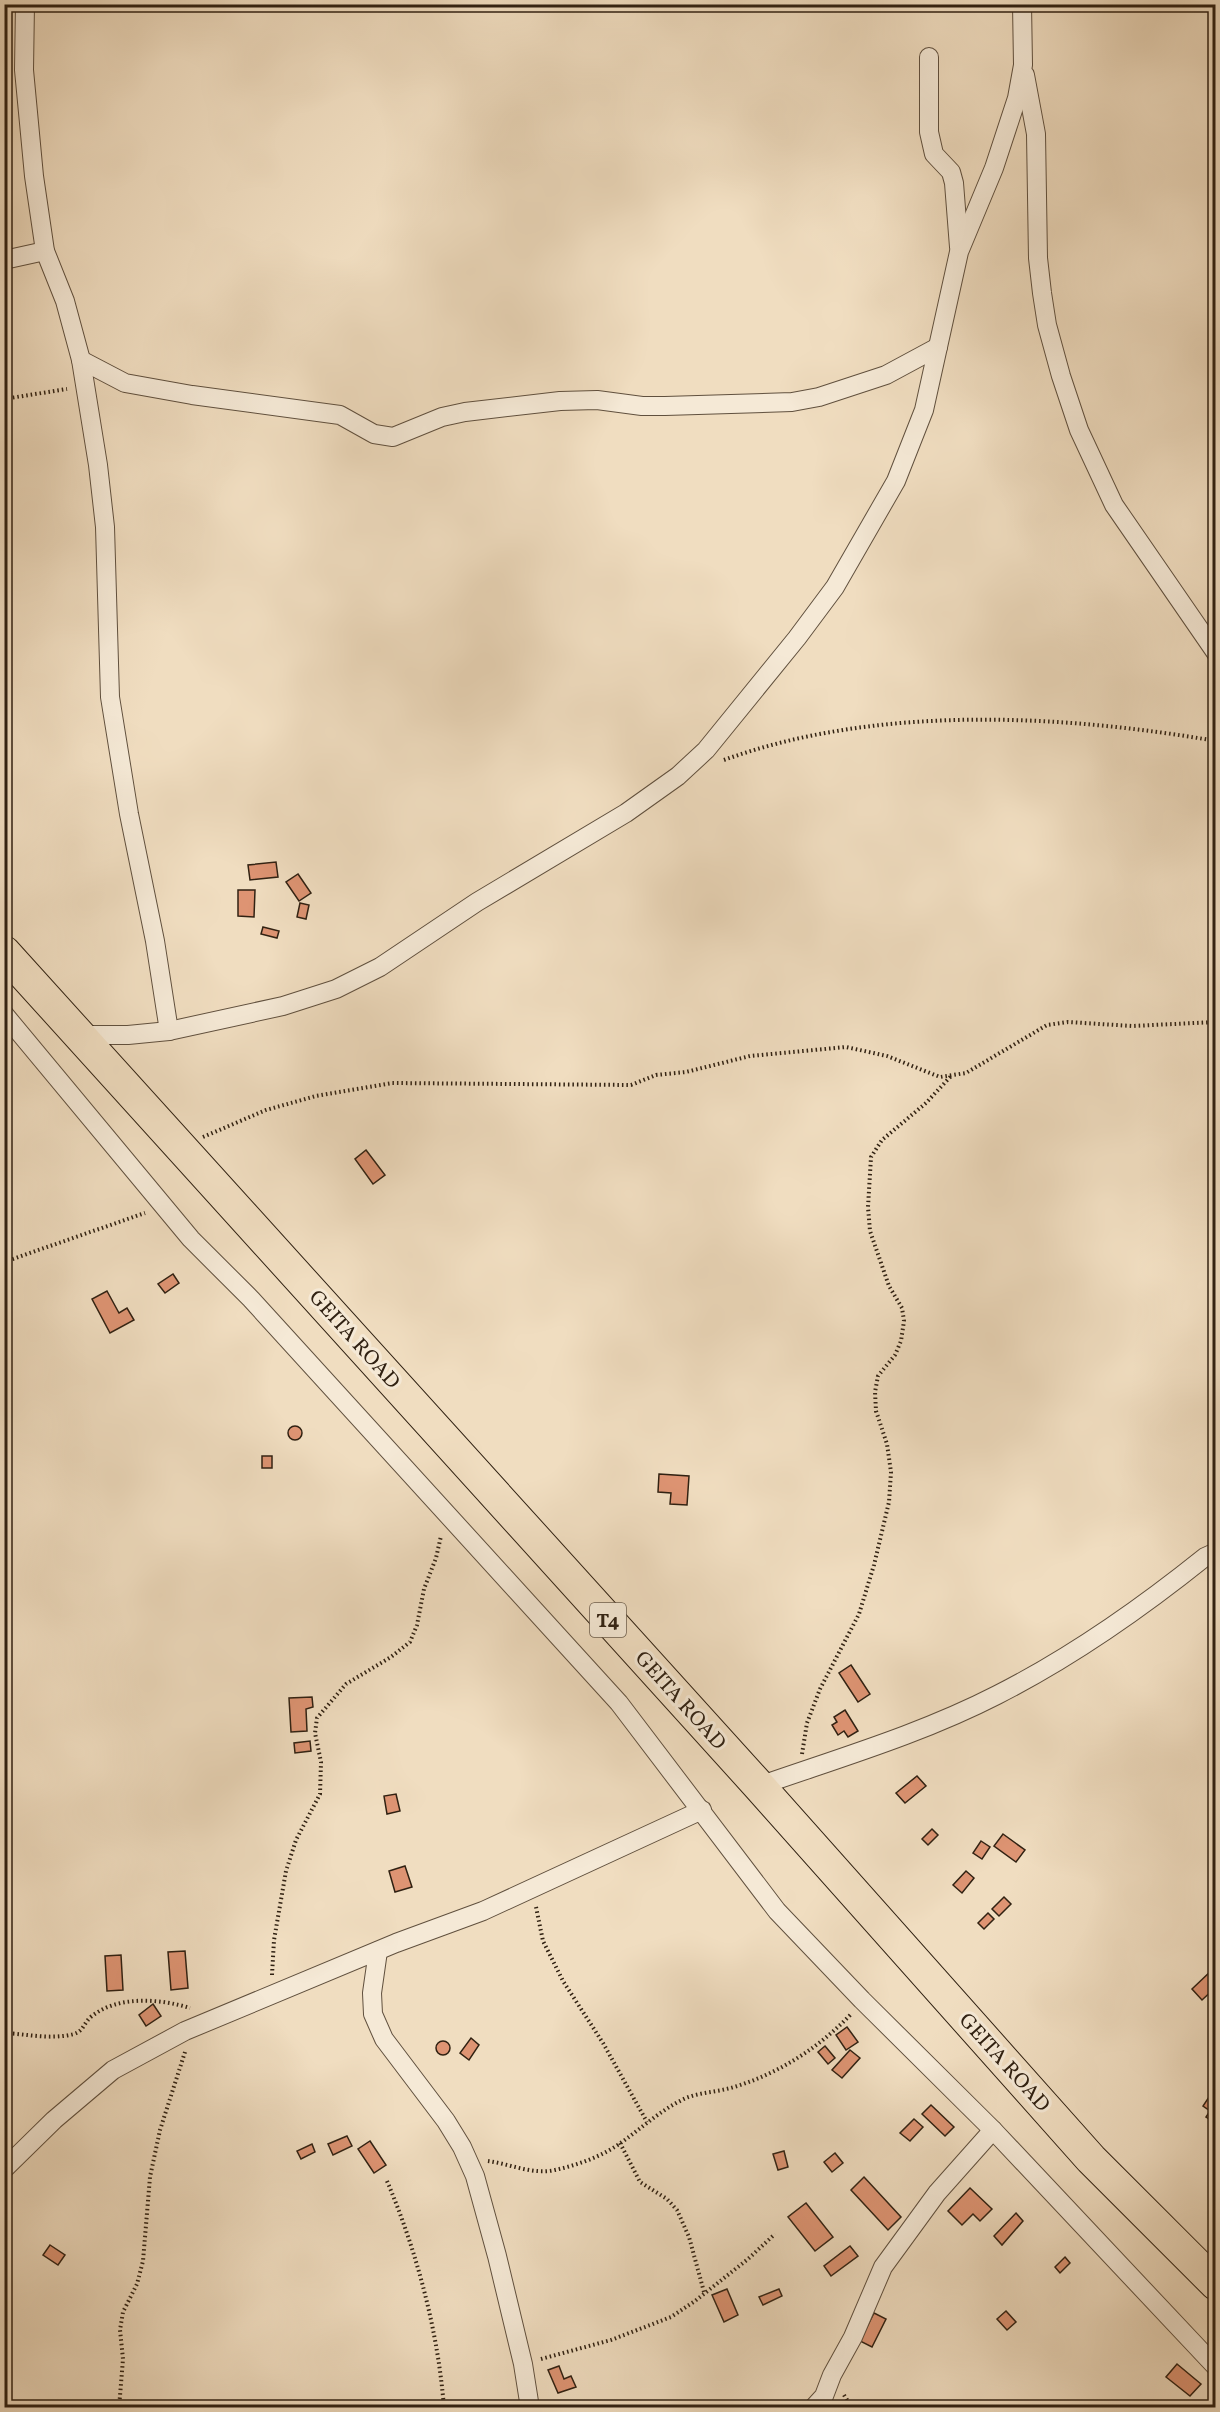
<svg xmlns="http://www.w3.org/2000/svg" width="1220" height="2412" viewBox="0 0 1220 2412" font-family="Vollkorn,serif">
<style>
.building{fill:#de9473;stroke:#302112;stroke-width:1.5}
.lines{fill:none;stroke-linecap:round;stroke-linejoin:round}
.minor-casing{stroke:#60503e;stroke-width:20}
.trunk-casing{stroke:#302112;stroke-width:34}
.path{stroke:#302112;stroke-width:4;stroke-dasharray:1.5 3;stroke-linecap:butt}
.minor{stroke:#f5e9d6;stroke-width:18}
.trunk{stroke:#f0ddc0;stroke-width:32}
.labels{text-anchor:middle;stroke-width:6;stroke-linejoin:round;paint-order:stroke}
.shield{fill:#f5e9d6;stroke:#6b5d4d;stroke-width:1.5}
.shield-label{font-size:20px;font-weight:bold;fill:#302112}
.street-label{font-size:21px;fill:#302112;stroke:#f5e9d6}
</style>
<rect width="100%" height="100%" fill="#f0ddc0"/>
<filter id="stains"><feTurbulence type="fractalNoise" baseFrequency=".00333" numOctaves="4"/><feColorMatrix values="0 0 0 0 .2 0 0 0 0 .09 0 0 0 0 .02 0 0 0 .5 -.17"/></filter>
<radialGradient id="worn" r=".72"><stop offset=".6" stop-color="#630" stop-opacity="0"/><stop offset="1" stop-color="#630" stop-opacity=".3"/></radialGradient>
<g class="building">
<path d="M276,862L278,877L250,880L248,865Z"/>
<path d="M298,874L311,893L299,901L286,882Z"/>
<path d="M238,890H255L254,917L238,916Z"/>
<path d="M300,903L309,905L306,919L297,917Z"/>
<path d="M263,927L279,931L277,938L261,934Z"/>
<path d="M366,1150L385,1175L373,1184L355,1159Z"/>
<path d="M173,1274L179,1283L165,1293L158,1284Z"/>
<path d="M107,1291L119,1313L127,1308L134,1320L110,1333L92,1299Z"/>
<circle cx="295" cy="1433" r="7"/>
<rect x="262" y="1456" width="10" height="12"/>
<path d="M659,1474L689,1476L687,1505L670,1504L671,1493L658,1492Z"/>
<path d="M851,1665L870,1694L858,1702L839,1673Z"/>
<path d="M312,1697L313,1707L306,1709L307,1731L291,1732L289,1698Z"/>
<path d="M845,1710L858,1731L848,1737L844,1731L838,1735L832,1725L837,1722L834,1717Z"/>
<path d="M310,1741L311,1751L295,1753L294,1743Z"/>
<path d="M917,1776L926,1786L905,1803L896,1793Z"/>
<path d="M396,1794L400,1811L387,1814L384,1796Z"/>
<path d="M932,1829L938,1835L928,1845L922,1839Z"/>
<path d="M1003,1834L1025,1850L1016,1862L994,1846Z"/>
<path d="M981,1841L990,1847L982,1859L973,1853Z"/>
<path d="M405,1866L412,1887L395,1892L389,1871Z"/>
<path d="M966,1871L974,1878L962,1893L953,1885Z"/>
<path d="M1004,1897L1011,1904L999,1916L992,1909Z"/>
<path d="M988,1913L994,1919L984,1929L978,1923Z"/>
<path d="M185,1951L188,1988L171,1990L168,1952Z"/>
<path d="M121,1955L123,1990L107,1991L105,1956Z"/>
<path d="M1212,1970L1216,1973V1987L1202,2000L1192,1989Z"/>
<path d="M153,2004L161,2016L146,2026L139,2015Z"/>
<path d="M847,2027L858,2042L846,2050L836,2035Z"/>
<path d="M471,2038L479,2045L469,2060L460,2053Z"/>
<circle cx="443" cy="2048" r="7"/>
<path d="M825,2046L835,2058L828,2064L818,2052Z"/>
<path d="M850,2050L860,2058L842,2078L832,2070Z"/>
<path d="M1211,2094L1216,2097L1215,2123L1206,2117L1210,2111L1203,2106Z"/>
<path d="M931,2105L954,2127L945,2136L922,2114Z"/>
<path d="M914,2119L923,2127L910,2141L900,2133Z"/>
<path d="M347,2136L352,2146L333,2155L328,2144Z"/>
<path d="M370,2141L386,2165L374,2173L358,2149Z"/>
<path d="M312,2144L315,2152L301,2159L297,2151Z"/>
<path d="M784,2151L788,2167L778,2170L773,2154Z"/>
<path d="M835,2153L843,2163L832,2172L824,2162Z"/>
<path d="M864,2177L901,2217L888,2230L851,2190Z"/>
<path d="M970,2188L992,2209L980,2221L973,2214L962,2225L948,2211Z"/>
<path d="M806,2203L833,2237L815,2251L788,2217Z"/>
<path d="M1016,2213L1023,2221L1002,2245L994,2236Z"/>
<path d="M50,2245L65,2255L58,2265L43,2255Z"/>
<path d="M850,2246L858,2256L831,2276L824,2266Z"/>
<path d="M1065,2257L1070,2263L1060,2273L1055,2267Z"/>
<path d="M727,2289L738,2315L724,2322L712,2295Z"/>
<path d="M779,2289L782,2296L763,2305L759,2297Z"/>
<path d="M1006,2311L1016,2322L1007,2330L997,2319Z"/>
<path d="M874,2313L886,2319L872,2347L860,2341Z"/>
<path d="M1177,2364L1201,2384L1190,2396L1166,2377Z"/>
<path d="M559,2366L564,2379L571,2376L576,2387L558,2393L548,2370Z"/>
</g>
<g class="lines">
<g class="minor-casing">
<g id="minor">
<path d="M25,4L24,70L34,176L45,251L65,301L81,360L98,465L105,527L110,697L129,814L155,941L169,1031"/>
<path d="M929,57V132L934,154L951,172L954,183L959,247"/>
<path d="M1025,75L1036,134L1038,258L1042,293L1047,325L1061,376L1079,430L1114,505L1216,653"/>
<path d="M4,260L45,251"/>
<path d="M81,360L125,383L192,395L340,415L374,434L393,437L442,417L465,412L560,401L597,400L642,406H665L792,402L819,397L886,375L938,347"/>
<path d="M4,1014L191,1239L251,1299L619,1703L777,1911L862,2000L993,2130L1216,2367"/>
<path d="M80,1035H128L169,1031L283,1006L336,989L380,967L477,902L626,813L678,776L706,750L797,638L835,587L896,481L924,410L959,252L994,168L1017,98L1023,65L1022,4"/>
<path d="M759,1786C839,1758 921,1734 997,1695C1072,1657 1139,1610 1205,1557L1216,1552"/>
<path d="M378,1951L372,1993L373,2014L384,2039L446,2121L462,2147L475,2176L497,2256L523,2364L530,2408"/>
<path d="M4,2169L54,2120L113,2070L185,2031L396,1943L483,1911L702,1810"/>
<path d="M813,2408L824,2396L832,2375L853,2337L883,2267L937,2193L993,2130"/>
</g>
</g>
<g class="trunk-casing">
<path id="trunk" d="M4,952L759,1786L1091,2159L1216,2284"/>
</g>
<g class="path">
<path d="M4,399L67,389"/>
<path d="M724,760C875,705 1059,714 1216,741"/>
<path d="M203,1137L266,1110L316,1096L392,1083L631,1085L656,1075L686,1072L750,1056L846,1047L887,1056L940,1077L966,1073L1047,1025L1068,1022L1132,1026L1216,1022"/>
<path d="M4,1262L145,1213"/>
<path d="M802,1754L807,1723L820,1689L859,1614L874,1565L889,1502L891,1472L887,1444L876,1411L875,1392L878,1376L895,1355L901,1341L904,1321L902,1308L889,1286L870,1231L868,1207L871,1157L882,1140L926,1103L952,1075"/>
<path d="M536,1907L543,1941L563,1981L603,2043L647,2122"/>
<path d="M272,1975L274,1940L286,1871L296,1840L320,1794L321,1762L315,1733L317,1718L346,1684L391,1657L410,1642L417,1625L424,1589L436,1558L441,1536"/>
<path d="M4,2033C27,2034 51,2040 74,2034C84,2031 84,2022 92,2016C119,1995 161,1999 190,2008"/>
<path d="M620,2143L640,2182L667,2199L677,2210L689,2237L704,2292"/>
<path d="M488,2161C510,2164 533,2175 555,2170C578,2165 603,2156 622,2142C643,2127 662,2109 686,2098C701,2092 718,2092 734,2087C780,2073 820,2047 852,2013"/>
<path d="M387,2181C417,2252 438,2331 444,2408"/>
<path d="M541,2359L611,2340L671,2317L695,2301L748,2259L775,2234"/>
<path d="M844,2395L852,2408"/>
<path d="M119,2408L123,2359L120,2330L123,2312L137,2284L143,2261L150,2177L160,2130L185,2052"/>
</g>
<use href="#minor" class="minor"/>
<use href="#trunk" class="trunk"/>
</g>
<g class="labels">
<rect class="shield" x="590" y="1603" width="36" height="34" rx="4.5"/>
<g class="shield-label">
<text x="608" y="1627">T4</text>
</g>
<g class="street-label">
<text transform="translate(355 1339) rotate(48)" y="7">GEITA ROAD</text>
<text transform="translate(681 1700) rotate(48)" y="7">GEITA ROAD</text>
<text transform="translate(1005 2062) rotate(48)" y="7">GEITA ROAD</text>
</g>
</g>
<rect width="1220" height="2412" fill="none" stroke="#f0ddc0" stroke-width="24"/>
<rect x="6" y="6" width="1208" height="2400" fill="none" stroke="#302112" stroke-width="3"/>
<rect x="12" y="12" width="1196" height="2388" fill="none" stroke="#302112" stroke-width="1.5"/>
<rect width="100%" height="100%" filter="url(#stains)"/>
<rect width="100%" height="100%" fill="url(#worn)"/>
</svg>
